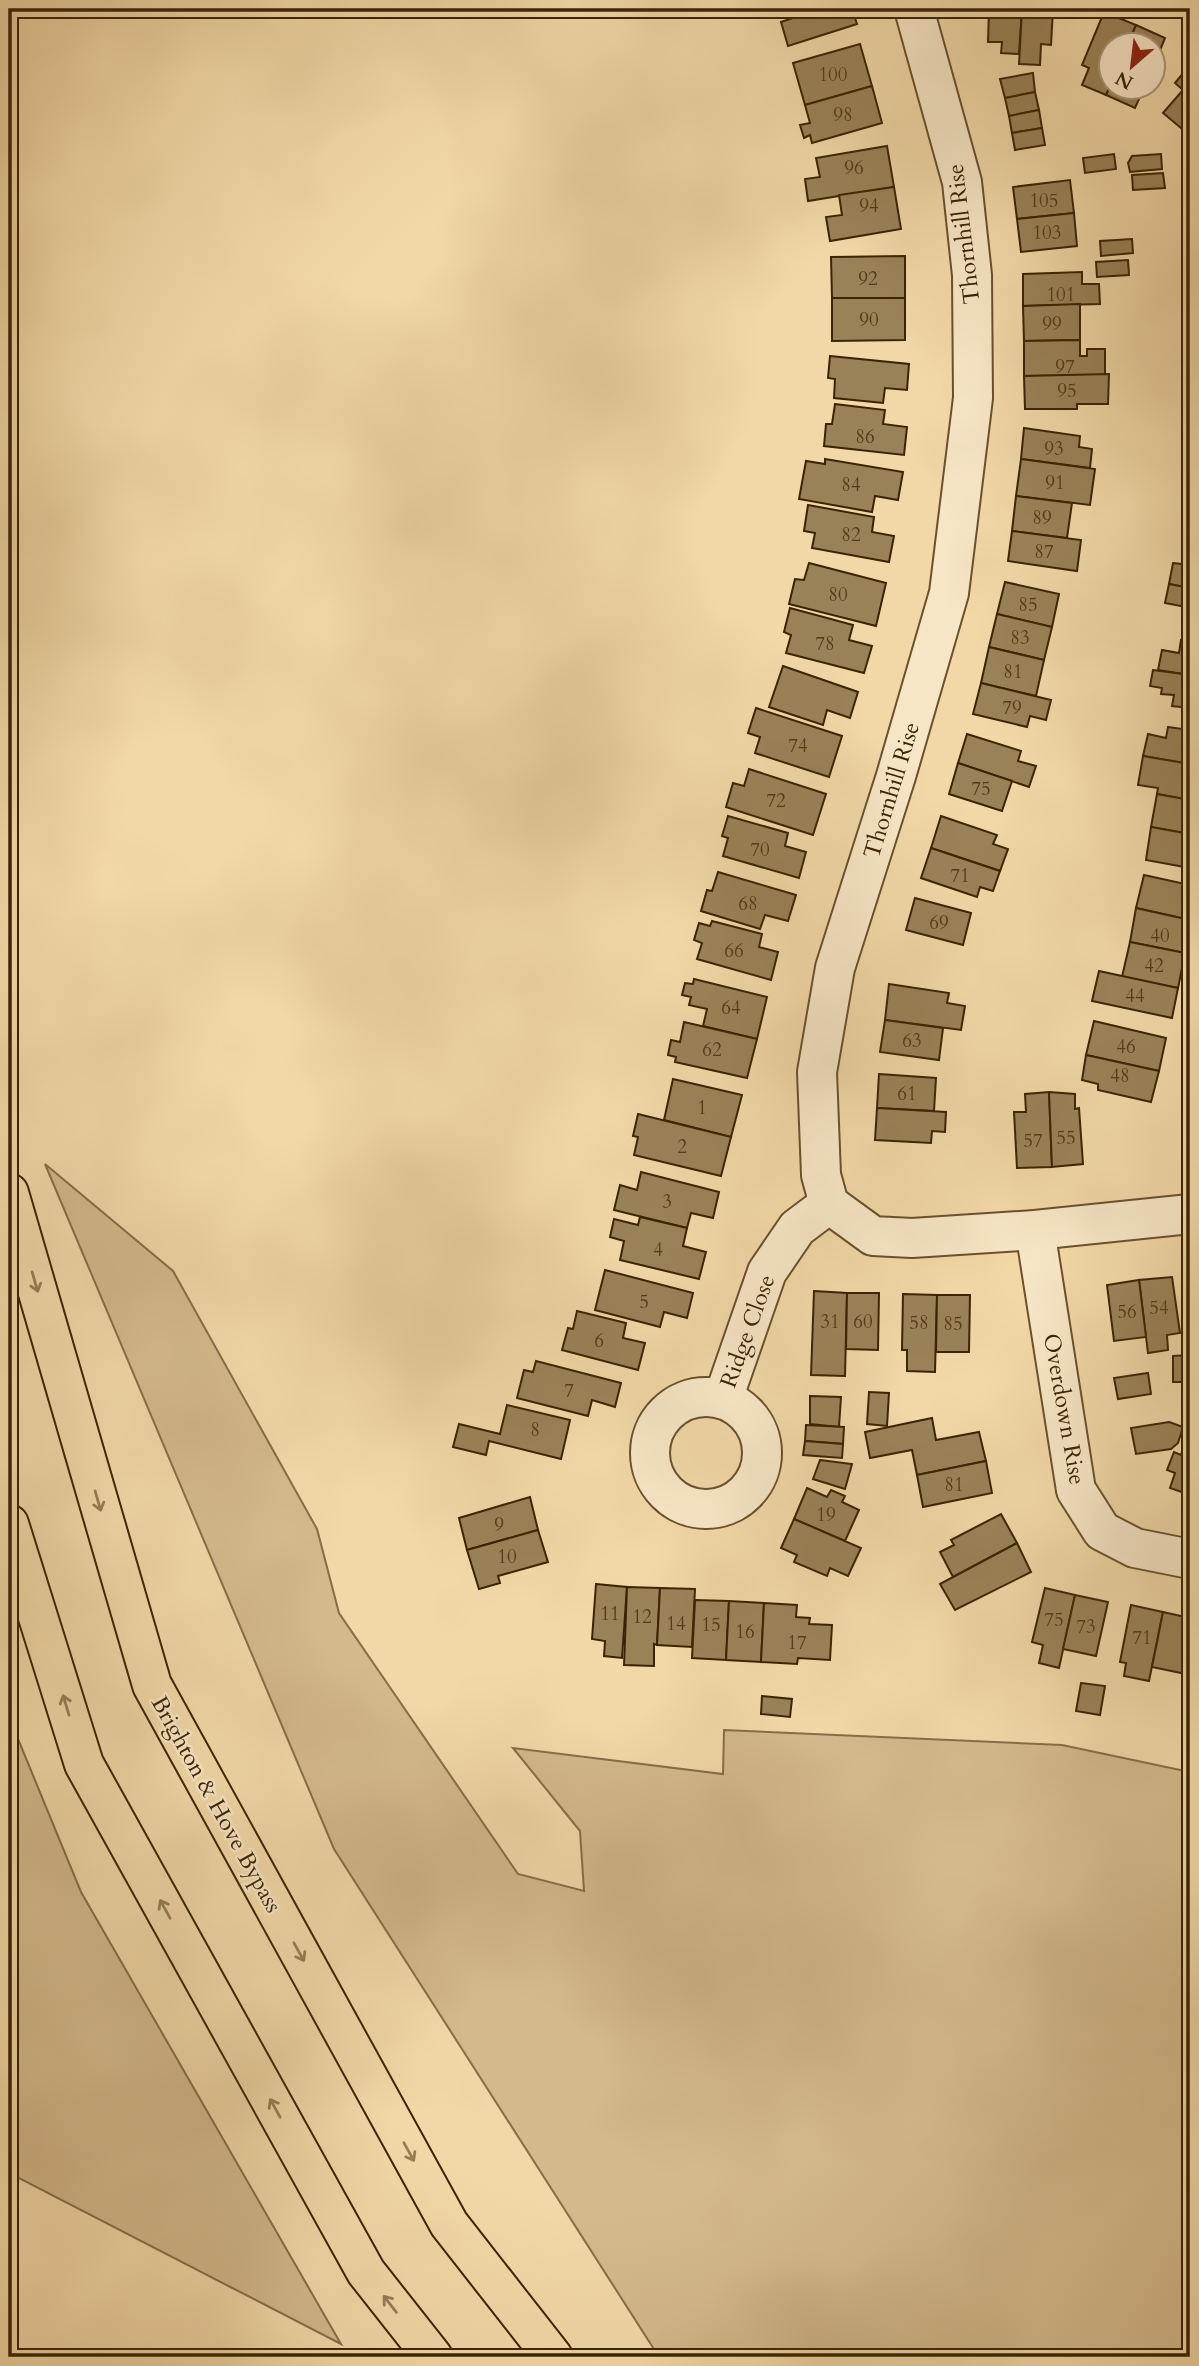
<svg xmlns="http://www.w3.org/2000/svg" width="1199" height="2366" viewBox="0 0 1199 2366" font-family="Cardo,serif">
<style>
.green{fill:#d3b98b;stroke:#876e47;stroke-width:2}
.building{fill:#9a8258;stroke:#3b2403;stroke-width:2}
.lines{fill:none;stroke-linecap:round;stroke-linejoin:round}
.minor-casing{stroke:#69512c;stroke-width:42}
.highway-casing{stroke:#3b2403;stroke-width:42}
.minor{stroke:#f7e6c6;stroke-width:38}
.highway{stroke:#f2d8a7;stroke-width:38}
.oneway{stroke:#967e55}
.labels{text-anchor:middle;stroke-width:5;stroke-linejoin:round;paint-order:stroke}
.number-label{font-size:19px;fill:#533c18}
.street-label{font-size:23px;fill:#3b2403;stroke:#f7e6c6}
</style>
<rect width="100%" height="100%" fill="#f2d8a7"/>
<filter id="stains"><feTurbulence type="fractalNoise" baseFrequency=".00286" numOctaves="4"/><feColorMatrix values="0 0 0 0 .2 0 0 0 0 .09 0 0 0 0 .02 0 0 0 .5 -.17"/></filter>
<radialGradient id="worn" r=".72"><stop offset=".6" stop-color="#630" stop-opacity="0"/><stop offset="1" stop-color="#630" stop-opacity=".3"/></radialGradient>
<g class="green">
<path d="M45,1164L173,1271L317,1529L339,1613L518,1874L584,1891L580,1831L513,1748L723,1774L724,1730L1062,1745L1190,1772V2357H659L334,1849Z"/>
<path d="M9,1717L81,1892L341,2344L9,2173Z"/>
</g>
<g class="building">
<path d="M796,9H852L857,24L788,46L781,22L799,16Z"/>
<path d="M989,9H1022L1019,54L1001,53L1002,42H988Z"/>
<path d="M1022,9H1053L1051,45L1041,44L1040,65L1019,64Z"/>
<path d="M1104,12L1136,25L1127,46H1112V82L1106,95L1082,85L1089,68L1082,65Z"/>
<path d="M1136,25L1165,38L1154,65V46H1127Z"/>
<path d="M860,44L872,86L805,105L793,63Z"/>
<path d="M1190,65V129L1187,133L1163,113L1183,90L1175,83Z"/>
<path d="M1033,73L1035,92L1005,98L1000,79Z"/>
<path d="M1112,82V88H1144L1135,108L1106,95Z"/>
<path d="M872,86L882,123L812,143L810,135L804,138L800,125L810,123L805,105Z"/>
<path d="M1035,92L1039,110L1009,116L1005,98Z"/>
<path d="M1039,110L1042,128L1012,133L1009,116Z"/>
<path d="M1042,128L1045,145L1015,150L1012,133Z"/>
<path d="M887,146L894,187L808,201L805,179L820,177L816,158Z"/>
<path d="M1114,154L1116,169L1085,173L1083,158Z"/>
<path d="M1161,154L1162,169L1130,172L1128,163L1132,156Z"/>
<path d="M1163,173L1165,188L1133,190L1132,175Z"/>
<path d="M1070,180L1074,213L1017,219L1013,187Z"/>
<path d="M894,187L901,229L830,241L826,217L842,215L839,195Z"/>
<path d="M1074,213L1077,246L1021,252L1017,219Z"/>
<path d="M1132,239L1133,253L1101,256L1100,241Z"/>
<path d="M905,256V298H832L831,257Z"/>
<path d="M1128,260L1129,275L1097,277L1096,262Z"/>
<path d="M1082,272V284H1099L1100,304L1023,306V274Z"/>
<path d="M832,298H905V340L832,341Z"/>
<path d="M1080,304V340L1024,341L1023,306Z"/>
<path d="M1080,340V356H1087V349H1105V375L1024,376V341Z"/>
<path d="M830,356L909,364L907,390L885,388L883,403L834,398L835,379L828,378Z"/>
<path d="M1109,374L1108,404H1077V409H1025L1024,376Z"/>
<path d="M835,404L885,410L883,424L907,427L904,455L824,446L826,424H832Z"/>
<path d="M1024,428L1080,436L1079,447L1092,449L1090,468L1021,459Z"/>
<path d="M825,459L903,472L898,500L875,496L872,512L799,499L806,461L825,464Z"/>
<path d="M1021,459L1095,469L1090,505L1016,496Z"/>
<path d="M1016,496L1072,503L1067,538L1012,531Z"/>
<path d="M808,505L874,517L872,532L894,536L889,562L812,548L815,533L804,531Z"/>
<path d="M1012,531L1081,540L1077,571L1008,561Z"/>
<path d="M809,563L886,583L876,626L789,604L795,579L804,580Z"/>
<path d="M1173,563L1190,565V588L1169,584Z"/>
<path d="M1005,582L1059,594L1052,627L997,614Z"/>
<path d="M1169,584L1190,588V621L1184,619L1186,607L1165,603Z"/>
<path d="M790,608L853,625L849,640L872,646L864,673L786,653L791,635L784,632Z"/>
<path d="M997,614L1052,627L1044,660L989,647Z"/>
<path d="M1181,640L1190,642V675L1158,670L1162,650L1179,653Z"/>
<path d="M989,647L1044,660L1036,696L981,683Z"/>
<path d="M783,666L858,692L850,718L827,710L823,725L769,707Z"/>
<path d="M1153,670L1190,675V708L1172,706L1174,695L1161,694L1162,688L1150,686Z"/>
<path d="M981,683L1051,700L1046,720L1030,716L1027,727L973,714Z"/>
<path d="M756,708L842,736L829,777L755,753L760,737L748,733Z"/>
<path d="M1168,727L1190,730V764L1143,756L1148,734L1166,738Z"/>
<path d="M967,734L1021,751L1018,761L1036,766L1029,787L958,763Z"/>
<path d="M1143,756L1190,764V800L1157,794L1158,788L1138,785Z"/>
<path d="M958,763L1012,781L1002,811L949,794Z"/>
<path d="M749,769L826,794L813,835L726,807L733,783L744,786Z"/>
<path d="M1157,794L1190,800V834L1151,827Z"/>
<path d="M728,816L788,833L785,846L806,852L799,878L723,856L728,838L722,836Z"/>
<path d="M941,816L997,835L993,844L1008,849L1000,871L931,848Z"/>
<path d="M1151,827L1190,834V868L1146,860Z"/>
<path d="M931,848L1000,871L993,891L980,887L977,897L921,878Z"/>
<path d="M718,872L796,895L788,921L765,915L760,929L701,911L707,890L712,891Z"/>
<path d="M1144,875L1190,885V920L1136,908Z"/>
<path d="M915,898L971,913L963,945L906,930Z"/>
<path d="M1136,908L1190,920L1185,953L1130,942Z"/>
<path d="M712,921L762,934L759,947L778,952L771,980L697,959L702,943L694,940L699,923L710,926Z"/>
<path d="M1130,942L1185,953L1178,988L1122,977Z"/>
<path d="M1099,971L1178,988L1172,1018L1092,1001Z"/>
<path d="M694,979L767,997L757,1039L703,1026L707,1009L689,1005L691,997L682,995L685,983L693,984Z"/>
<path d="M889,984L949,993L947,1003L965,1006L961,1030L885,1020Z"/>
<path d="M885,1020L943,1028L939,1060L880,1052Z"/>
<path d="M1094,1021L1166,1038L1159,1071L1086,1055Z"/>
<path d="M684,1022L757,1039L747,1078L675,1062L676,1057L668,1055L671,1040L680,1042Z"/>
<path d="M1086,1055L1159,1071L1151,1102L1098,1090V1084L1082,1080Z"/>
<path d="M879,1074L936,1078L934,1111L877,1108Z"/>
<path d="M673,1079L742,1095L731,1137L664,1120Z"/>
<path d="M1049,1092L1052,1167L1017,1168L1014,1112H1026L1025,1094Z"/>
<path d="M1049,1092L1075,1094V1109L1079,1108L1083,1164L1052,1167Z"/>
<path d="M877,1108L946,1112L945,1132L932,1131L931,1143L875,1140Z"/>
<path d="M638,1114L731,1137L721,1176L634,1155L638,1137L633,1136Z"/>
<path d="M641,1172L719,1192L713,1218L691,1213L687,1228L614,1210L620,1185L637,1190Z"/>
<path d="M640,1217L687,1228L683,1246L706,1252L699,1279L620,1260L624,1241L610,1237L614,1219L638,1225Z"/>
<path d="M605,1270L693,1293L687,1318L664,1312L660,1327L595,1310Z"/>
<path d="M1172,1277L1180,1333L1167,1335L1168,1350L1148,1353L1139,1280Z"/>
<path d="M1139,1280L1146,1337L1114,1341L1107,1285Z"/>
<path d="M814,1291L847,1293L845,1376L811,1375Z"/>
<path d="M847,1293H879L878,1350L846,1349Z"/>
<path d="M903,1294L937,1295L935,1372L907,1371V1350H902Z"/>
<path d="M937,1295H970L969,1352H936Z"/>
<path d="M577,1311L626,1323L623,1338L645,1343L638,1370L562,1350L568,1328L573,1329Z"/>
<path d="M1190,1355V1382H1173V1356Z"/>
<path d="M536,1361L621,1383L615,1407L592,1400L588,1416L517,1398L524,1370L533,1372Z"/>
<path d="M1148,1373L1151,1394L1118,1399L1114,1378Z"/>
<path d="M869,1392L889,1393L887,1426L867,1424Z"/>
<path d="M810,1396L841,1397L839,1427L810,1424Z"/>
<path d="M507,1405L570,1420L561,1459L489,1441L486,1455L453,1447L459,1424L500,1434Z"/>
<path d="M932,1418L936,1440L979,1432L986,1461L917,1475L912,1450L870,1458L865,1432Z"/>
<path d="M1169,1422L1183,1427L1178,1443L1171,1449L1136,1454L1131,1428Z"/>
<path d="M806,1425L844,1427L843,1444L805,1441Z"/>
<path d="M1188,1434L1190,1435V1495L1170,1488L1175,1473L1167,1470L1174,1452L1181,1455Z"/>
<path d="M805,1441L843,1444L842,1458L803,1455Z"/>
<path d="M820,1460L852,1464L845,1489L813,1479Z"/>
<path d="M986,1461L992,1493L923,1507L917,1475Z"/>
<path d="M807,1488L827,1497L831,1490L845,1496L842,1502L859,1510L845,1541L794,1519Z"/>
<path d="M530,1497L538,1530L467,1550L459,1518Z"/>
<path d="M1001,1514L1017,1543L953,1577L940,1552L954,1545L951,1540Z"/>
<path d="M794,1519L861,1548L848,1576L830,1568L827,1576L794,1562L797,1555L781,1548Z"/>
<path d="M538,1530L548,1562L498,1576L500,1583L479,1589L467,1550Z"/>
<path d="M1017,1543L1031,1572L955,1610L940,1584Z"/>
<path d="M596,1584L627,1587L622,1658L604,1656L605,1641L592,1639Z"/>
<path d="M627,1587L660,1588L657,1645L654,1644V1666L624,1665Z"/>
<path d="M660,1588L695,1589L692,1647L657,1645Z"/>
<path d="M1045,1588L1075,1595L1059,1668L1039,1663L1043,1645L1032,1642Z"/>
<path d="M1075,1595L1108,1602L1096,1656L1063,1649Z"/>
<path d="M695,1600L729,1601L726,1660L692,1658Z"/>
<path d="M729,1601L764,1603L761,1662L726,1660Z"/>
<path d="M764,1603L797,1605L796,1617L810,1618L809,1624L832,1625L830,1660L798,1658L797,1664L761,1662Z"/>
<path d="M1131,1605L1163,1612L1149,1681L1124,1676L1126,1663L1120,1662Z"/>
<path d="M1163,1612L1190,1618V1653L1186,1674L1152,1667Z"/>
<path d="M1081,1683L1105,1686L1100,1715L1076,1711Z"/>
<path d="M762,1696L792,1699L790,1717L761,1714Z"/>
</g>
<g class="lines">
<g class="minor-casing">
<g id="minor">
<path d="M914,9L962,182L972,275L973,398L949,593L896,776L835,968L817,1072L821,1175L829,1204L873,1236L912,1238L1035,1230L1190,1214"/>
<path d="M1035,1230L1076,1490L1102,1531L1135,1548L1190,1559"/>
<circle cx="706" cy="1453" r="56"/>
<path d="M723,1399L767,1272L797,1228L829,1204"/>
</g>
</g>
<g class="highway-casing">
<g id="highway">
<path d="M9,1193L152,1685L449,2224L553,2357"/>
<path d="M9,1524L84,1764L366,2272L433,2357"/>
</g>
</g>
<use href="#minor" class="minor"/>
<use href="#highway" class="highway"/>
</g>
<defs><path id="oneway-shaft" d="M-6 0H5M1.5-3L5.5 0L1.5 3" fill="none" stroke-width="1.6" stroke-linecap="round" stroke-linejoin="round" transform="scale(1.75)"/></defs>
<g class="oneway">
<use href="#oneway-shaft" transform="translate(35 1282) rotate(74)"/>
<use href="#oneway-shaft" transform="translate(98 1501) rotate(74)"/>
<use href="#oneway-shaft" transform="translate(66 1705) rotate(-107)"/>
<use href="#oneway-shaft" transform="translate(165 1909) rotate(-119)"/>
<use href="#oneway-shaft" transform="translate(299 1952) rotate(61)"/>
<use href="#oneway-shaft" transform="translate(275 2108) rotate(-119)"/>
<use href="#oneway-shaft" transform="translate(409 2152) rotate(61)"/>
<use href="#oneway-shaft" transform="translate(390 2304) rotate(-128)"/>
</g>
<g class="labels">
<g class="number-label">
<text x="833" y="81">100</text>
<text x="843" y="121">98</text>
<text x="854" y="174">96</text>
<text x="1044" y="207">105</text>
<text x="869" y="212">94</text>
<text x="1047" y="239">103</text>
<text x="868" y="285">92</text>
<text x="1061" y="301">101</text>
<text x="869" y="326">90</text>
<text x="1052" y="330">99</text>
<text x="1065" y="373">97</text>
<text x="1067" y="397">95</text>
<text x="865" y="443">86</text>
<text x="1054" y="455">93</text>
<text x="1055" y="489">91</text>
<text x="851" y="491">84</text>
<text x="1042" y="524">89</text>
<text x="851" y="541">82</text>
<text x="1044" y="558">87</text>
<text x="838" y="601">80</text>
<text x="1028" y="611">85</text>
<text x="1020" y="644">83</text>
<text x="825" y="650">78</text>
<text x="1013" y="678">81</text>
<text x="1012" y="714">79</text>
<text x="798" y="752">74</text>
<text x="981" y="795">75</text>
<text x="776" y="807">72</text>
<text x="760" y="856">70</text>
<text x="960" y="882">71</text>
<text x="748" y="910">68</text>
<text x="939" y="929">69</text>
<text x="1160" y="942">40</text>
<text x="734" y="957">66</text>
<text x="1154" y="972">42</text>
<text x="1135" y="1002">44</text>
<text x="731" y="1014">64</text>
<text x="912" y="1047">63</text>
<text x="1126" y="1053">46</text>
<text x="712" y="1056">62</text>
<text x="1120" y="1082">48</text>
<text x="907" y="1100">61</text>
<text x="702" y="1114">1</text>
<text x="1066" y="1144">55</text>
<text x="1033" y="1147">57</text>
<text x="682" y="1153">2</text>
<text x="667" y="1208">3</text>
<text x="658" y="1256">4</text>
<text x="644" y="1308">5</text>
<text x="1159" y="1314">54</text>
<text x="1127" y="1318">56</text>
<text x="830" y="1328">31</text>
<text x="863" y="1328">60</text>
<text x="919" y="1329">58</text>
<text x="953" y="1330">85</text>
<text x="599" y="1347">6</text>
<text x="569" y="1397">7</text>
<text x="535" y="1436">8</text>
<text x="954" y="1491">81</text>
<text x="826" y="1521">19</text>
<text x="499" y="1531">9</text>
<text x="507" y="1563">10</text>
<text x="610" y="1620">11</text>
<text x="642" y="1623">12</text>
<text x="1054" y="1626">75</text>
<text x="676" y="1630">14</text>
<text x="711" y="1631">15</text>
<text x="1086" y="1633">73</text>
<text x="745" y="1638">16</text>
<text x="1142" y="1644">71</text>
<text x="797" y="1649">17</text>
</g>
<g class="street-label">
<text transform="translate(963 234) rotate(-97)" y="8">Thornhill Rise</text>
<text transform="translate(891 790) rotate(-73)" y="8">Thornhill Rise</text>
<text transform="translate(747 1331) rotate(-70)" y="8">Ridge Close</text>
<text transform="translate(1065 1409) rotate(80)" y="8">Overdown Rise</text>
<text transform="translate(217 1804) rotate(61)" y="8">Brighton &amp; Hove Bypass</text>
</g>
</g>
<rect width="1199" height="2366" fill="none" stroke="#f2d8a7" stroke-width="35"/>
<rect x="10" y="10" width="1178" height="2345" fill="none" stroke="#3b2403" stroke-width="3.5"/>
<rect x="18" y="18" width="1164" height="2331" fill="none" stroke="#3b2403" stroke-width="2"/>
<g transform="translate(1132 66) rotate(208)"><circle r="33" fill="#f7e6c6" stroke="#ac9878" stroke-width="2"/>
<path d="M0-5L12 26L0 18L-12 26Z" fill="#8f2418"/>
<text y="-10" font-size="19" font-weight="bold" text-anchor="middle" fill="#3b2403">N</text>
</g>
<rect width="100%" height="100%" filter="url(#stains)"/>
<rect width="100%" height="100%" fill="url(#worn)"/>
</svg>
